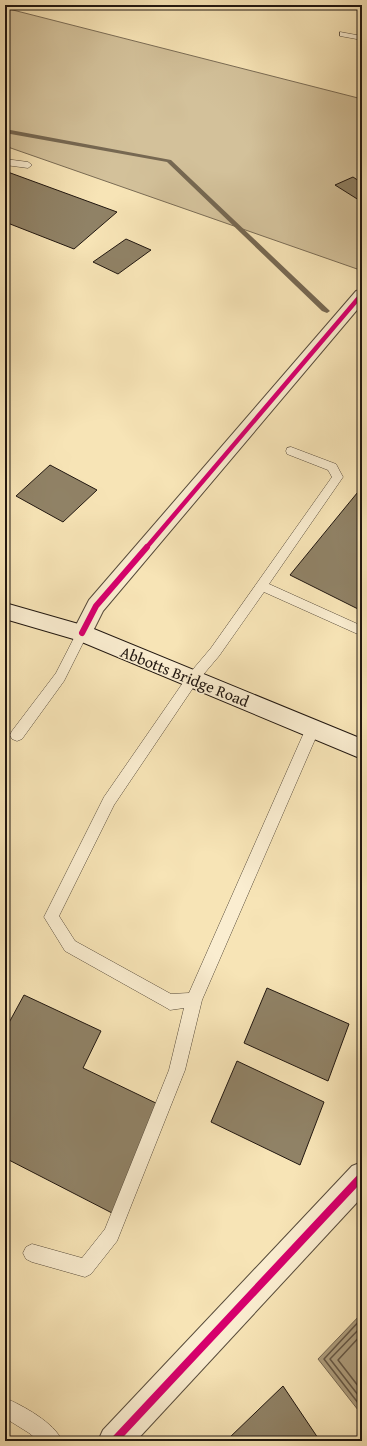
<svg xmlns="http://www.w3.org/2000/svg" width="367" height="1446" viewBox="0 0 367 1446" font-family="'Gentium Book Plus',serif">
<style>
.green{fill:#d3c19a;stroke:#7a6c55}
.water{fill:#ae9e7e;stroke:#766852}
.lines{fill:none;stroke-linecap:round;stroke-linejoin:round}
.shore{stroke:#685a47;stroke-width:1.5}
.stream{fill:#766852;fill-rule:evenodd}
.building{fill:#908266;stroke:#211710}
.service-casing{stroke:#564a3a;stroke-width:1}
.minor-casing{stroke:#564a3a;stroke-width:2}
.secondary-casing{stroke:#211710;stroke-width:2}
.service{fill:#faedd0;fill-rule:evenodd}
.minor{fill:#faedd0;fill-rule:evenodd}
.secondary{fill:#faedd0;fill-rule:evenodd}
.cycleway-far2-casing{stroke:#faedd0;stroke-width:6}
.cycleway-far1-casing{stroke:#faedd0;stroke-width:8}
.cycleway-casing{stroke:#faedd0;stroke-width:10}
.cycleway-far2{stroke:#d6006c;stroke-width:4.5}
.cycleway-far1{stroke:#d6006c;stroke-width:6}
.cycleway{stroke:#d6006c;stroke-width:8}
.labels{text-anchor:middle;stroke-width:3;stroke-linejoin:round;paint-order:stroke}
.street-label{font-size:16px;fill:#211710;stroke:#faedd0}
</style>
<rect width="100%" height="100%" fill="#f7e4b6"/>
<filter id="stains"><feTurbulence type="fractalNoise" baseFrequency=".005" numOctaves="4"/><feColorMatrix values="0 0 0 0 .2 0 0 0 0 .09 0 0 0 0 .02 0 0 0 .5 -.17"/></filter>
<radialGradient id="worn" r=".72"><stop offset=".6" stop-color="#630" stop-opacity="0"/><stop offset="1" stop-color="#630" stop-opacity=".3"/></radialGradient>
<path class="green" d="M5,8L362,99V268L360,270L5,146Z"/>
<path class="water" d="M362,1313V1415L318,1359Z"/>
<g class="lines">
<g class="shore">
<path d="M362,1318L324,1359L362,1408"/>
<path d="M362,1326L330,1359L362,1400"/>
<path d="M362,1334L338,1360L362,1391"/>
</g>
<g class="stream">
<path d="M5,129L171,160L330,311L327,313L322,311L167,162L5,133Z"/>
<rect x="358" y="321" width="4" height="4"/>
</g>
</g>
<g class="building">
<path d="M5,171L117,212L74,249L5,222Z"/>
<path d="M353,177L362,183V202L335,185Z"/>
<path d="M126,239L151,250L118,274L93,262Z"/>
<path d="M50,465L97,490L63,522L16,496Z"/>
<path d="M362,487V611L290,575Z"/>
<path d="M267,988L349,1024L328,1081L244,1043Z"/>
<path d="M24,995L101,1031L83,1068L160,1105L112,1213L5,1158V1030Z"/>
<path d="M237,1061L324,1102L300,1165L211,1122Z"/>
<path d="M283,1386L320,1441H229L228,1439Z"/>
</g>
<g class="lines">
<g class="service-casing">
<g id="service">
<path d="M340,32L362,36V40L340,36Z"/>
<path d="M5,159L28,162L32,165L28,168L5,165Z"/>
<path d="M291,447L336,464L343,477L269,584L362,626V636L264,592L219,656L197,682L114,805L59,916L75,941L171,994L189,993L306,728L308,724L313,722L318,724L320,728L202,1000L185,1070L117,1241L91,1274L85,1277L32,1262L26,1259L23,1253L26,1247L32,1244L82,1258L105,1229L169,1070L184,1008L170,1010L165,1007L65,951L44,917L104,797L189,674L211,648L332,477L328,470L287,454L286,451L287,448Z"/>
<path d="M82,628L86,630L88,633L64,681L22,739L17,741L12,739L10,735L12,731L56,673L78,630Z"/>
<path d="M5,1398C22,1405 55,1423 62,1441H39L29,1433L5,1418Z"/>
</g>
</g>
<g class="minor-casing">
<g id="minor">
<path d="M362,289V304L103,611L89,639L82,641L75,639L72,633L89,600L356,291Z"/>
<path d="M362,1162V1197L136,1441H98L103,1430L352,1166Z"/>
</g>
</g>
<g class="secondary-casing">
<path id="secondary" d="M5,603L89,627L362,739V759L77,640L5,619Z"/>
</g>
<use href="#service" class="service"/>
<use href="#minor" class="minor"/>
<use href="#secondary" class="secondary"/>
<g class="cycleway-far2-casing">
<path id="cycleway-far2" d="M146,548L362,294"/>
</g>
<g class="cycleway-far1-casing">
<path id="cycleway-far1" d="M82,633L96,606L147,547"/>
</g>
<g class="cycleway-casing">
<path id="cycleway" d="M114,1441L362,1176"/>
</g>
<use href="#cycleway-far2" class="cycleway-far2"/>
<use href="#cycleway-far1" class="cycleway-far1"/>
<use href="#cycleway" class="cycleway"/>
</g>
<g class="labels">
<g class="street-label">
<text transform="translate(185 676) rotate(22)" y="6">Abbotts Bridge Road</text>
</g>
</g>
<rect width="367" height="1446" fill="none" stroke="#f7e4b6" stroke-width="20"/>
<rect x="6" y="6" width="355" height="1434" fill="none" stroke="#211710" stroke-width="2"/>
<rect x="10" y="10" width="347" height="1426" fill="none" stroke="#211710"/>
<rect width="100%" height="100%" filter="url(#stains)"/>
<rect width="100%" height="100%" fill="url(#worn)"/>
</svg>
